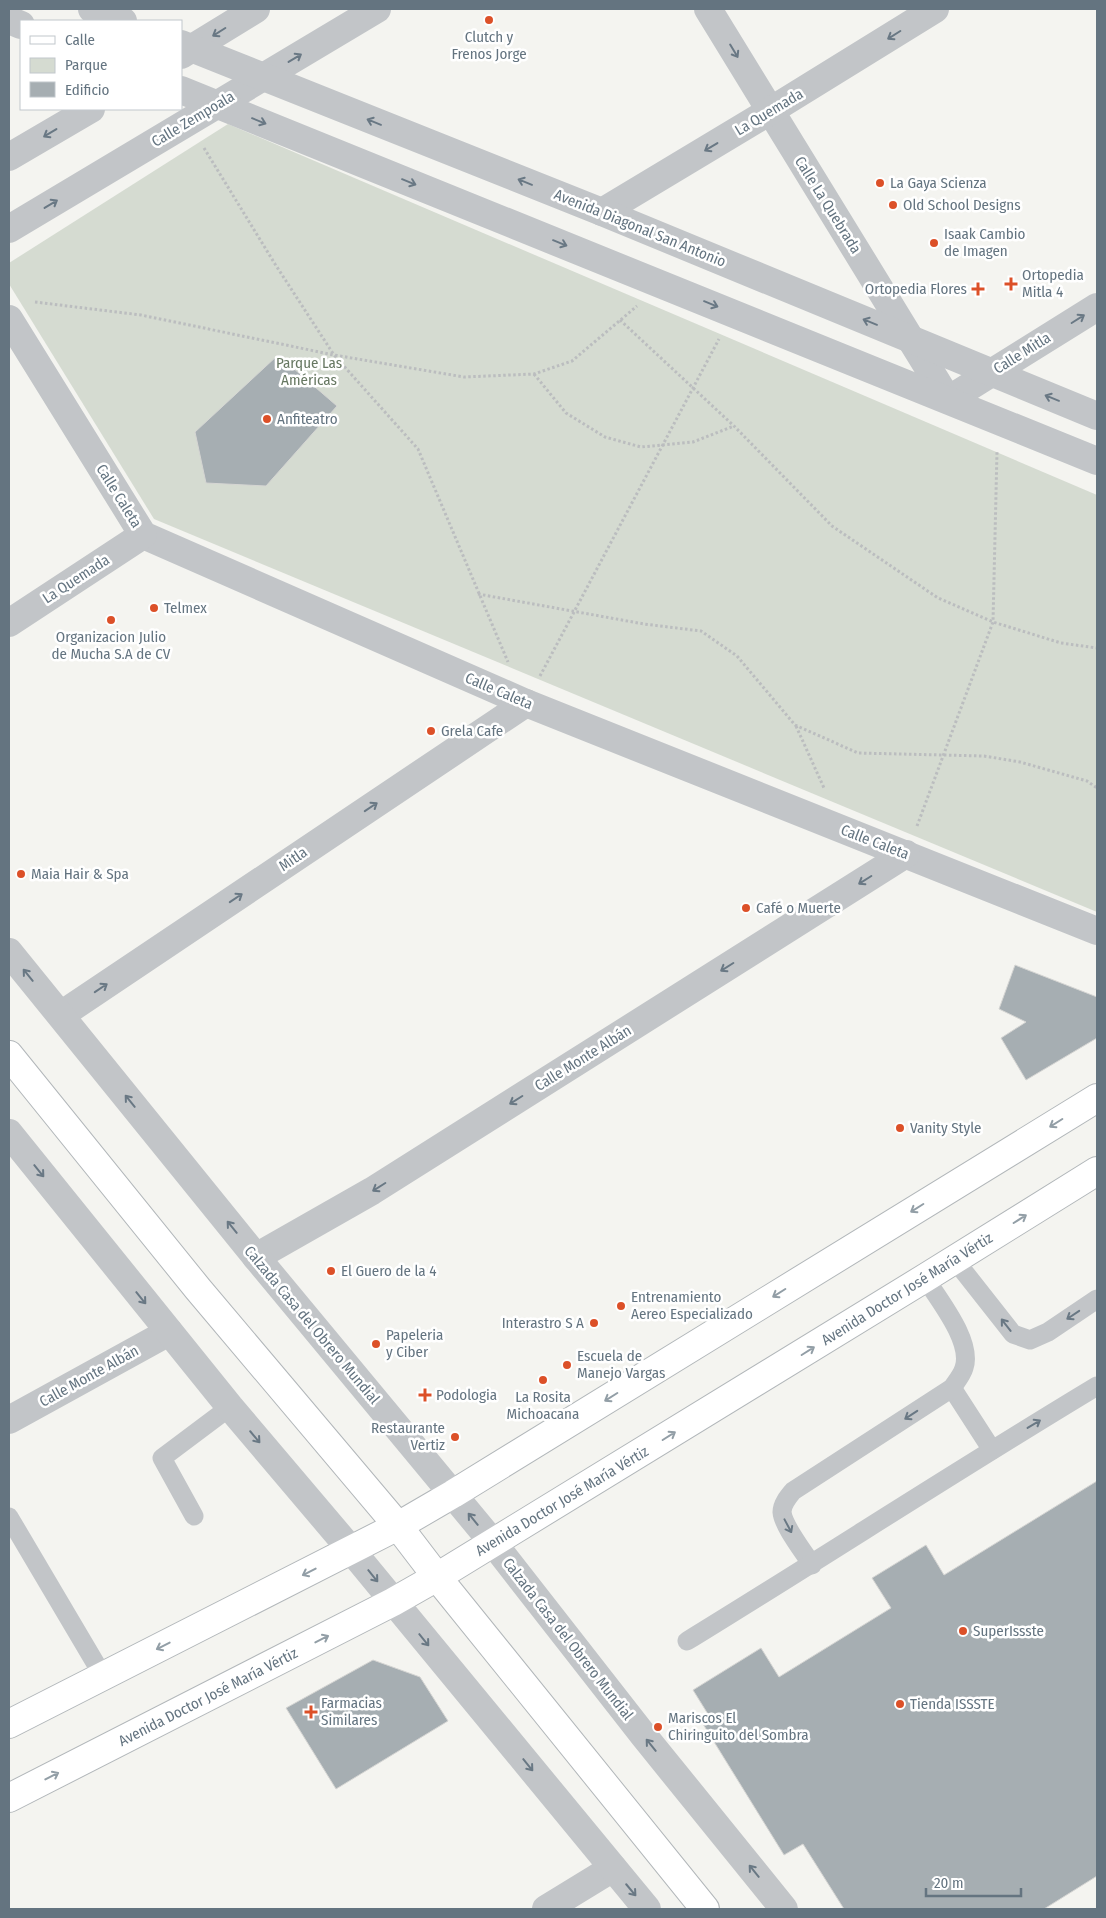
<svg xmlns="http://www.w3.org/2000/svg" width="1106" height="1918" viewBox="0 0 1106 1918" font-family="'Fira Sans Condensed',sans-serif">
<style>
.green{fill:#d5dbd1}
.building{fill:#a6aeb2;stroke:#d5d5d3}
.lines{fill:none;stroke-linecap:round;stroke-linejoin:round}
.secondary-casing{stroke:#b2b7ba;stroke-width:30}
.path{stroke:#bbbdbf;stroke-width:3;stroke-dasharray:2.5 2.5;stroke-linecap:butt}
.service{stroke:#c2c5c8;stroke-width:19}
.minor{stroke:#c2c5c8;stroke-width:28}
.tertiary{stroke:#c2c5c8;stroke-width:28}
.secondary{stroke:#fff;stroke-width:28}
.oneway{stroke:#697884}
.oneway2{stroke:#929ea6}
.poi-dot{fill:#dc5028;stroke:#fff;stroke-width:2}
.labels{text-anchor:middle;stroke-width:5;stroke-linejoin:round;paint-order:stroke}
.poi-label{font-size:15px;fill:#647480;stroke:#fff;text-anchor:start}
.street-label{font-size:15px;fill:#647480;stroke:#fff}
.park-label{font-size:15px;fill:#677862;stroke:#fff}
</style>
<rect width="100%" height="100%" fill="#f4f4f0"/>
<path class="green" d="M228,124L1097,495V912L154,519L9,284V263Z"/>
<g class="building">
<path d="M278,355L337,406L266,486L206,483L195,432Z"/>
<path d="M1015,965L1097,997V1038L1026,1080L1001,1038L1026,1022L999,1009Z"/>
<path d="M1097,1481V1876L1044,1909H844L803,1844L784,1855L703,1724L711,1719L693,1690L761,1648L779,1677L891,1608L872,1578L926,1545L944,1575Z"/>
<path d="M373,1660L420,1677L448,1721L336,1789L286,1708Z"/>
</g>
<g class="lines">
<g class="secondary-casing">
<g id="secondary">
<path d="M9,1055L198,1289L398,1526L437,1577L705,1909"/>
<path d="M9,1724L398,1526L453,1494L1097,1098"/>
<path d="M9,1798L393,1602L437,1577L925,1278L1097,1171"/>
</g>
</g>
<g class="path">
<path d="M204,148L275,264L334,355L418,449L508,662"/>
<path d="M35,302L141,315L334,355L464,377L534,374L572,361L637,306"/>
<path d="M620,320L734,426L832,526L938,598L993,622L1061,643L1097,648"/>
<path d="M534,374L566,413L605,437L641,447L693,442L734,426"/>
<path d="M478,594L644,624L701,631L737,656L795,725L858,753L984,756L1020,762L1087,781L1097,788"/>
<path d="M540,676L719,339"/>
<path d="M796,726L824,788"/>
<path d="M917,826L993,622L997,451"/>
</g>
<g class="service">
<path d="M954,1259L1013,1334L1030,1340L1048,1332L1097,1299"/>
<path d="M952,1388L992,1450"/>
<path d="M194,1516L162,1458L230,1407"/>
<path d="M9,1517L103,1676"/>
<path d="M812,1565C804,1552 783,1526 782,1512C782,1504 788,1497 793,1491L952,1388C956,1382 962,1375 964,1368C973,1342 939,1300 925,1278"/>
<path d="M687,1641C824,1557 959,1469 1097,1386"/>
</g>
<g class="minor">
<path d="M708,9L948,400L1097,307"/>
<path d="M181,55L256,9"/>
<path d="M9,157L91,109"/>
<path d="M602,212L770,111L935,9"/>
<path d="M9,229L377,9"/>
<path d="M9,319L143,535L526,703L1097,931"/>
<path d="M9,623L143,535"/>
<path d="M61,1015L526,703"/>
<path d="M256,1257L372,1191L906,854"/>
<path d="M9,1420L169,1332"/>
<path d="M546,1909L613,1868"/>
</g>
<g class="tertiary">
<path d="M92,9L123,21"/>
<path d="M9,20L21,25"/>
<path d="M181,44L602,212L1097,416"/>
<path d="M181,90L1097,461"/>
<path d="M9,952L256,1257L494,1544L644,1736L784,1909"/>
<path d="M9,1133L230,1407L352,1551L647,1909"/>
</g>
<use href="#secondary" class="secondary"/>
</g>
<defs><path id="oneway-shaft" d="M-6 0H5M1.5-3L5.5 0L1.5 3" fill="none" stroke-width="1.6" stroke-linecap="round" stroke-linejoin="round" transform="scale(1.25)"/></defs>
<g class="oneway">
<use href="#oneway-shaft" transform="translate(219 32) rotate(148)"/>
<use href="#oneway-shaft" transform="translate(894 35) rotate(148)"/>
<use href="#oneway-shaft" transform="translate(734 51) rotate(59)"/>
<use href="#oneway-shaft" transform="translate(295 58) rotate(-31)"/>
<use href="#oneway-shaft" transform="translate(259 121) rotate(22)"/>
<use href="#oneway-shaft" transform="translate(374 122) rotate(-158)"/>
<use href="#oneway-shaft" transform="translate(50 133) rotate(149)"/>
<use href="#oneway-shaft" transform="translate(711 147) rotate(149)"/>
<use href="#oneway-shaft" transform="translate(409 182) rotate(22)"/>
<use href="#oneway-shaft" transform="translate(525 182) rotate(-158)"/>
<use href="#oneway-shaft" transform="translate(51 204) rotate(-31)"/>
<use href="#oneway-shaft" transform="translate(560 243) rotate(22)"/>
<use href="#oneway-shaft" transform="translate(711 304) rotate(22)"/>
<use href="#oneway-shaft" transform="translate(1078 319) rotate(-32)"/>
<use href="#oneway-shaft" transform="translate(870 322) rotate(-158)"/>
<use href="#oneway-shaft" transform="translate(1052 398) rotate(-158)"/>
<use href="#oneway-shaft" transform="translate(371 807) rotate(-34)"/>
<use href="#oneway-shaft" transform="translate(865 880) rotate(148)"/>
<use href="#oneway-shaft" transform="translate(236 898) rotate(-34)"/>
<use href="#oneway-shaft" transform="translate(727 967) rotate(148)"/>
<use href="#oneway-shaft" transform="translate(28 975) rotate(-129)"/>
<use href="#oneway-shaft" transform="translate(101 988) rotate(-34)"/>
<use href="#oneway-shaft" transform="translate(516 1100) rotate(148)"/>
<use href="#oneway-shaft" transform="translate(130 1101) rotate(-129)"/>
<use href="#oneway-shaft" transform="translate(39 1171) rotate(51)"/>
<use href="#oneway-shaft" transform="translate(379 1187) rotate(148)"/>
<use href="#oneway-shaft" transform="translate(232 1227) rotate(-129)"/>
<use href="#oneway-shaft" transform="translate(141 1298) rotate(51)"/>
<use href="#oneway-shaft" transform="translate(1073 1315) rotate(146)"/>
<use href="#oneway-shaft" transform="translate(1006 1325) rotate(-128)"/>
<use href="#oneway-shaft" transform="translate(911 1415) rotate(147)"/>
<use href="#oneway-shaft" transform="translate(1034 1424) rotate(-31)"/>
<use href="#oneway-shaft" transform="translate(255 1437) rotate(50)"/>
<use href="#oneway-shaft" transform="translate(473 1519) rotate(-129)"/>
<use href="#oneway-shaft" transform="translate(788 1526) rotate(62)"/>
<use href="#oneway-shaft" transform="translate(373 1576) rotate(51)"/>
<use href="#oneway-shaft" transform="translate(424 1640) rotate(51)"/>
<use href="#oneway-shaft" transform="translate(651 1745) rotate(-129)"/>
<use href="#oneway-shaft" transform="translate(528 1765) rotate(51)"/>
<use href="#oneway-shaft" transform="translate(754 1871) rotate(-129)"/>
<use href="#oneway-shaft" transform="translate(631 1890) rotate(50)"/>
</g>
<g class="oneway2">
<use href="#oneway-shaft" transform="translate(1056 1123) rotate(148)"/>
<use href="#oneway-shaft" transform="translate(917 1208) rotate(148)"/>
<use href="#oneway-shaft" transform="translate(1020 1219) rotate(-32)"/>
<use href="#oneway-shaft" transform="translate(779 1293) rotate(148)"/>
<use href="#oneway-shaft" transform="translate(808 1351) rotate(-32)"/>
<use href="#oneway-shaft" transform="translate(611 1397) rotate(148)"/>
<use href="#oneway-shaft" transform="translate(669 1436) rotate(-32)"/>
<use href="#oneway-shaft" transform="translate(309 1572) rotate(153)"/>
<use href="#oneway-shaft" transform="translate(322 1639) rotate(-27)"/>
<use href="#oneway-shaft" transform="translate(163 1646) rotate(153)"/>
<use href="#oneway-shaft" transform="translate(52 1776) rotate(-27)"/>
</g>
<g class="poi-dot">
<circle cx="489" cy="20" r="5"/>
<circle cx="880" cy="183" r="5"/>
<circle cx="893" cy="205" r="5"/>
<circle cx="934" cy="243" r="5"/>
<path d="M1008.5 276.5h5v5h5v5h-5v5h-5v-5h-5v-5h5z"/>
<path d="M975.5 281.5h5v5h5v5h-5v5h-5v-5h-5v-5h5z"/>
<circle cx="267" cy="419" r="5"/>
<circle cx="154" cy="608" r="5"/>
<circle cx="111" cy="620" r="5"/>
<circle cx="431" cy="731" r="5"/>
<circle cx="21" cy="874" r="5"/>
<circle cx="746" cy="908" r="5"/>
<circle cx="900" cy="1128" r="5"/>
<circle cx="331" cy="1271" r="5"/>
<circle cx="621" cy="1306" r="5"/>
<circle cx="594" cy="1323" r="5"/>
<circle cx="376" cy="1344" r="5"/>
<circle cx="567" cy="1365" r="5"/>
<circle cx="543" cy="1380" r="5"/>
<path d="M422.5 1387.5h5v5h5v5h-5v5h-5v-5h-5v-5h5z"/>
<circle cx="455" cy="1437" r="5"/>
<circle cx="963" cy="1631" r="5"/>
<circle cx="900" cy="1704" r="5"/>
<path d="M308.5 1704.5h5v5h5v5h-5v5h-5v-5h-5v-5h5z"/>
<circle cx="658" cy="1727" r="5"/>
</g>
<g class="labels">
<g class="poi-label">
<text x="489" y="42" text-anchor="middle">Clutch y<tspan x="489" dy="17">Frenos Jorge</tspan></text>
<text x="890" y="188">La Gaya Scienza</text>
<text x="903" y="210">Old School Designs</text>
<text x="944" y="239">Isaak Cambio<tspan x="944" dy="17">de Imagen</tspan></text>
<text x="1022" y="280">Ortopedia<tspan x="1022" dy="17">Mitla 4</tspan></text>
<text x="967" y="294" text-anchor="end">Ortopedia Flores</text>
<text x="277" y="424">Anfiteatro</text>
<text x="164" y="613">Telmex</text>
<text x="111" y="642" text-anchor="middle">Organizacion Julio<tspan x="111" dy="17">de Mucha S.A de CV</tspan></text>
<text x="441" y="736">Grela Cafe</text>
<text x="31" y="879">Maia Hair &amp; Spa</text>
<text x="756" y="913">Café o Muerte</text>
<text x="910" y="1133">Vanity Style</text>
<text x="341" y="1276">El Guero de la 4</text>
<text x="631" y="1302">Entrenamiento<tspan x="631" dy="17">Aereo Especializado</tspan></text>
<text x="584" y="1328" text-anchor="end">Interastro S A</text>
<text x="386" y="1340">Papeleria<tspan x="386" dy="17">y Ciber</tspan></text>
<text x="577" y="1361">Escuela de<tspan x="577" dy="17">Manejo Vargas</tspan></text>
<text x="436" y="1400">Podologia</text>
<text x="543" y="1402" text-anchor="middle">La Rosita<tspan x="543" dy="17">Michoacana</tspan></text>
<text x="445" y="1433" text-anchor="end">Restaurante<tspan x="445" dy="17">Vertiz</tspan></text>
<text x="973" y="1636">SuperIssste</text>
<text x="321" y="1708">Farmacias<tspan x="321" dy="17">Similares</tspan></text>
<text x="910" y="1709">Tienda ISSSTE</text>
<text x="668" y="1723">Mariscos El<tspan x="668" dy="17">Chiringuito del Sombra</tspan></text>
</g>
<g class="street-label">
<text transform="translate(769 112) rotate(-31)" y="5">La Quemada</text>
<text transform="translate(193 119) rotate(-31)" y="5">Calle Zempoala</text>
<text transform="translate(828 205) rotate(58)" y="5">Calle La Quebrada</text>
<text transform="translate(640 228) rotate(22)" y="5">Avenida Diagonal San Antonio</text>
<text transform="translate(1022 353) rotate(-32)" y="5">Calle Mitla</text>
<text transform="translate(119 496) rotate(58)" y="5">Calle Caleta</text>
<text transform="translate(76 579) rotate(-33)" y="5">La Quemada</text>
<text transform="translate(499 691) rotate(23)" y="5">Calle Caleta</text>
<text transform="translate(875 842) rotate(21)" y="5">Calle Caleta</text>
<text transform="translate(293 859) rotate(-34)" y="5">Mitla</text>
<text transform="translate(583 1058) rotate(-32)" y="5">Calle Monte Albán</text>
<text transform="translate(907 1289) rotate(-32)" y="5">Avenida Doctor José María Vértiz</text>
<text transform="translate(312 1325) rotate(50)" y="5">Calzada Casa del Obrero Mundial</text>
<text transform="translate(89 1376) rotate(-29)" y="5">Calle Monte Albán</text>
<text transform="translate(562 1501) rotate(-31)" y="5">Avenida Doctor José María Vértiz</text>
<text transform="translate(568 1639) rotate(52)" y="5">Calzada Casa del Obrero Mundial</text>
<text transform="translate(208 1697) rotate(-27)" y="5">Avenida Doctor José María Vértiz</text>
</g>
<g class="park-label">
<text x="309" y="368">Parque Las<tspan x="309" dy="17">Américas</tspan></text>
</g>
</g>
<rect width="1106" height="1918" fill="none" stroke="#647480" stroke-width="20"/>
<rect x="20" y="20" width="162" height="90" fill="#ffffff" stroke="#c1c7cc"/>
<rect x="30" y="36" width="25" height="8" fill="#ffffff" stroke="#c1c7cc"/>
<text x="65" y="45" font-size="15" fill="#647480">Calle</text>
<rect x="30" y="58" width="25" height="15" fill="#d5dbd1" stroke="#c1c7cc"/>
<text x="65" y="70" font-size="15" fill="#647480">Parque</text>
<rect x="30" y="82" width="25" height="15" fill="#a6aeb2" stroke="#c1c7cc"/>
<text x="65" y="95" font-size="15" fill="#647480">Edificio</text>
<path d="M926 1888v8h95v-8" fill="none" stroke="#647480" stroke-width="2.5"/>
<text x="934" y="1888" font-size="15" fill="#647480" stroke="#ffffff" stroke-width="4" paint-order="stroke">20 m</text>
</svg>
